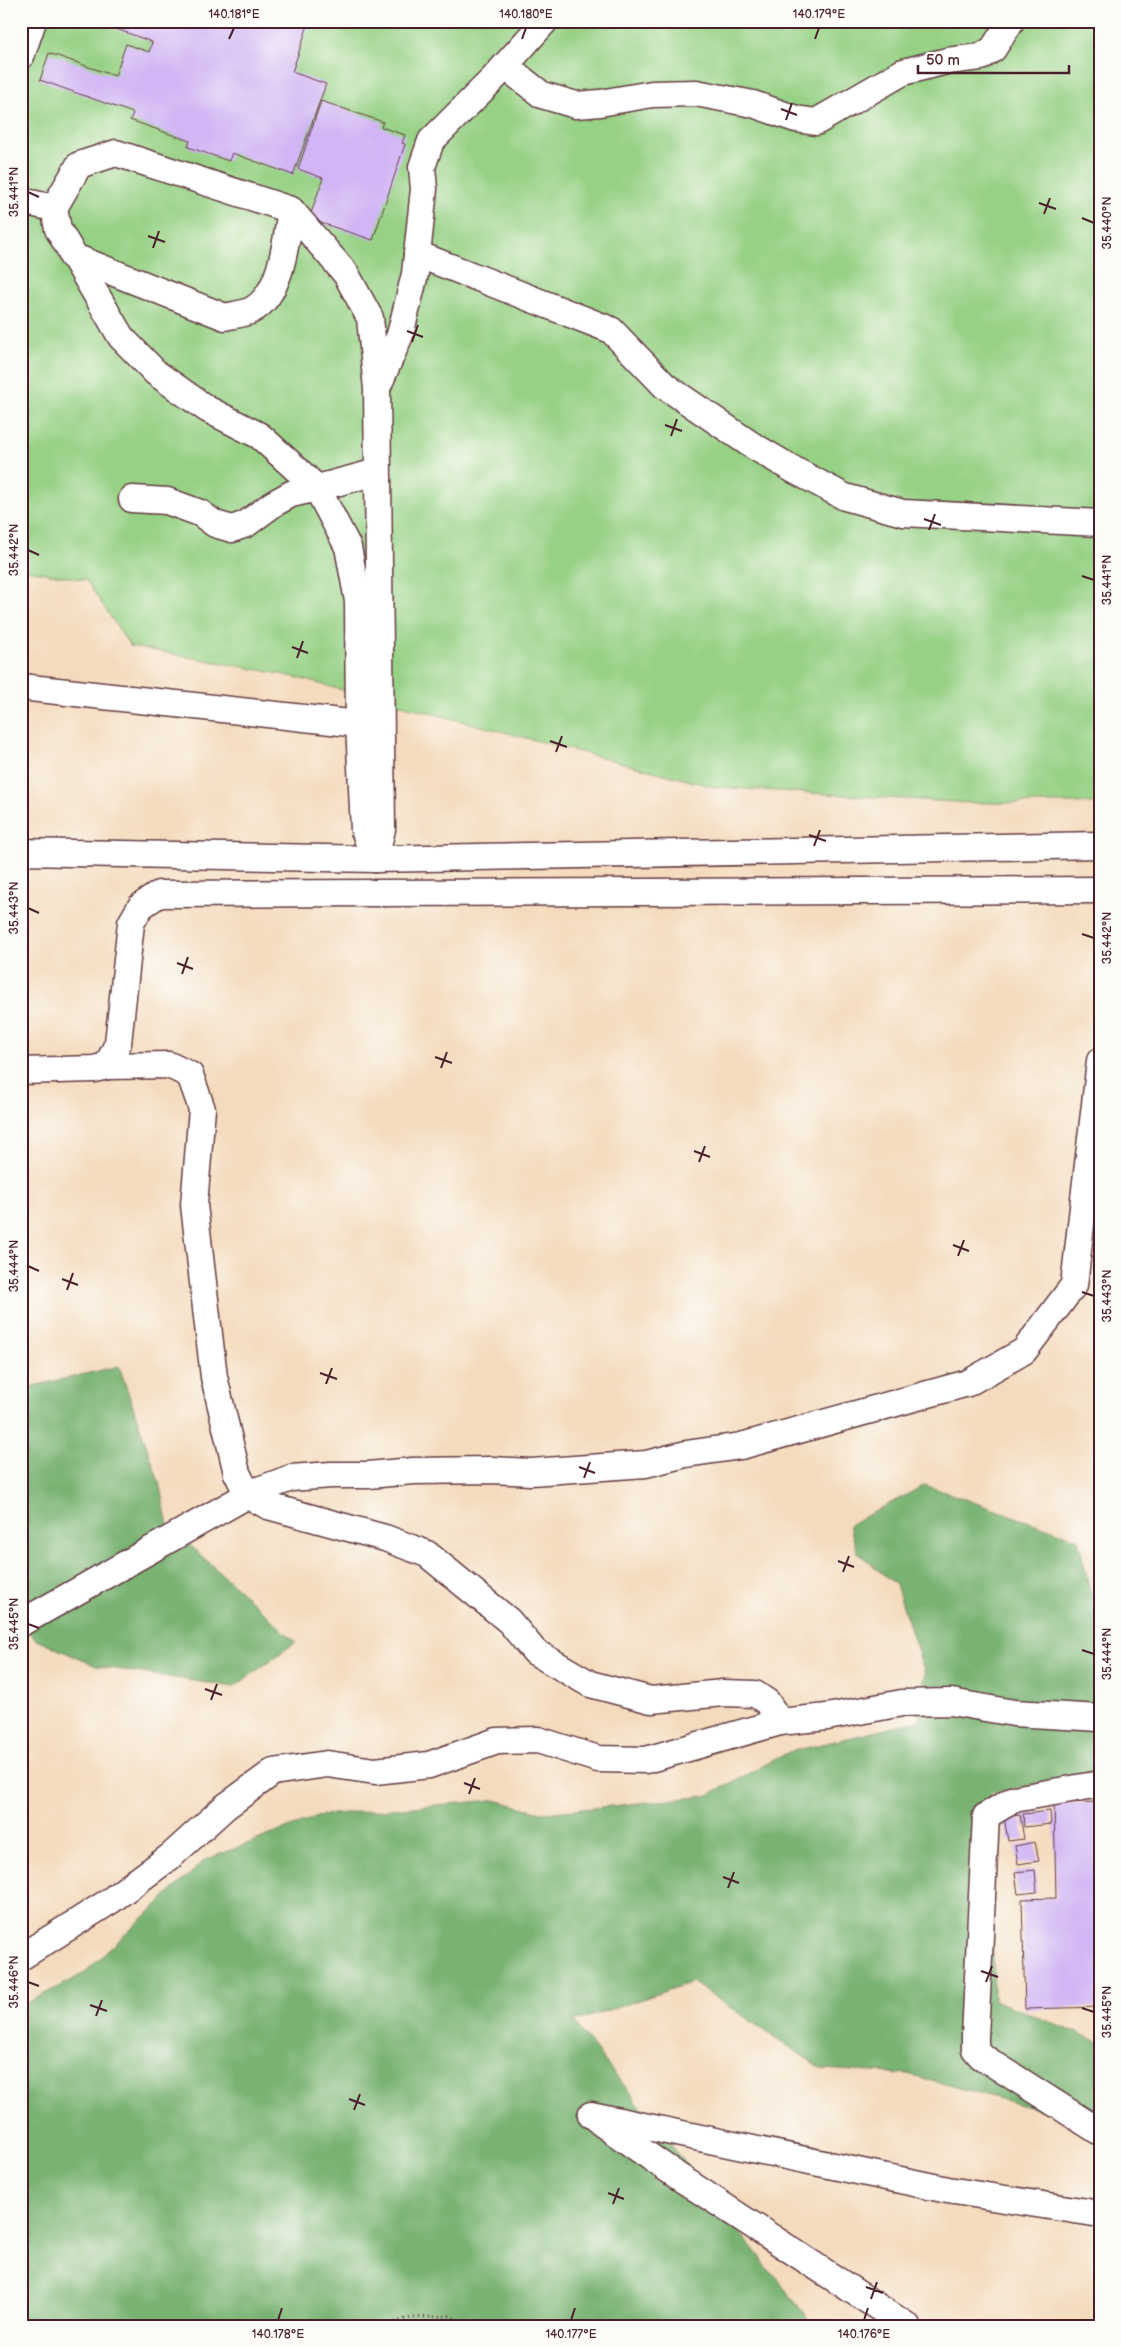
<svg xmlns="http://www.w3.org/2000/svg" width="1121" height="2347" viewBox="0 0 1121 2347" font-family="'Balsamiq Sans',sans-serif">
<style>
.green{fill:#97d185;stroke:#707858}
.forest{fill:#79b372;stroke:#62694e}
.building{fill:#d1b5f4}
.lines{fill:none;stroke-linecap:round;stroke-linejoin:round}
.minor-casing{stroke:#643b41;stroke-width:29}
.path{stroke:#643b41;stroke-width:3;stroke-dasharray:1 4;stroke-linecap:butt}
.minor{stroke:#fff;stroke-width:26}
.ticks{fill:none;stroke:#4a1f2b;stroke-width:2}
.neatline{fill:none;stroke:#4a1f2b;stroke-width:2}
.ticks-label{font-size:12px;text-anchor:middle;fill:#4a1f2b}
</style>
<rect width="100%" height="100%" fill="#fdfcf7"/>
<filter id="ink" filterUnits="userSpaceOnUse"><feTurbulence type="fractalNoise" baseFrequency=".02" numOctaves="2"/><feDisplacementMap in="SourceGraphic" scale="10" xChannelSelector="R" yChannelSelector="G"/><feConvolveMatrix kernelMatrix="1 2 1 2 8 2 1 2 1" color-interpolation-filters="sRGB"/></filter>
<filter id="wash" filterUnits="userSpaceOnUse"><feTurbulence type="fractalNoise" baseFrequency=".0096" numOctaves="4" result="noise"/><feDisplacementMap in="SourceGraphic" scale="20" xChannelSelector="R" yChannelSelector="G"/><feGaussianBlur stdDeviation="1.12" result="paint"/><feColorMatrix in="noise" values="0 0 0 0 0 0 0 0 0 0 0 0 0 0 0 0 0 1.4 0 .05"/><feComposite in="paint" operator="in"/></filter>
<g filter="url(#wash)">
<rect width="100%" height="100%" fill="#f4dbbe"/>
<path class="green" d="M21,21H1100V803H970L714,787L286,675L130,646L86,580L21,569Z"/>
<g class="forest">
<path d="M119,1366L159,1482L168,1525L296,1642L234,1687L96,1666L35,1639L21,1621V1395L25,1388Z"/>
<path d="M925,1485L1078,1539L1100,1634V1770L990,1794L994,2000L1100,2042V2126L908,2074L822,2069L692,1982L574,2022L814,2326H21V2006L83,1974L205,1860L322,1815L494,1800L545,1813L706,1796L789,1752L919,1721L925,1673L896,1585L858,1553L849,1525Z"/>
</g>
<g id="blocks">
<g class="building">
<path d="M95,21L309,22L292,72L326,84L293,175L232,153L229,161L188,147L190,141L130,120L133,113L40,80L49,53L115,76L126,44L149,52L152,42Z"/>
<path d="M321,101L383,122L381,127L405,135L402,143L405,144L373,240L309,219L323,178L298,169Z"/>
<path d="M1100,1802V2007L1025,2009L1022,1899L1056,1898L1054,1803Z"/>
<path d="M1050,1811L1051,1824L1024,1827L1023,1814Z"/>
<path d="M1020,1815L1024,1839L1008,1841L1004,1817Z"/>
<path d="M1035,1842L1039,1861L1018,1864L1015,1846Z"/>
<path d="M1035,1870L1037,1892L1018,1894L1015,1872Z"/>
</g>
</g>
</g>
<g filter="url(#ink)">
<use href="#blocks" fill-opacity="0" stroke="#643b41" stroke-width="1"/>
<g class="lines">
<g class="minor-casing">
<g id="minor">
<path d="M21,56L33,21"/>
<path d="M505,66L542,95L576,105L600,103L652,94L696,93L753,104L796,119L816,122L903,72L947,61L981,57L993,49L1011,21"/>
<path d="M21,201L54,208"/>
<path d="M417,254L611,330L665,386L750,444L794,470L845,497L903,513L1100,523"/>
<path d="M72,256L225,317C233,315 244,314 252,310C282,294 286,240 291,210"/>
<path d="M378,386L400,335L415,274L424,189L422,167L431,141L494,78L545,21"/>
<path d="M132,499L167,501L200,513L215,524L232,529L246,524L273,504L291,494L317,488L348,547L358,601L359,724L364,830L375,859"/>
<path d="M21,687L377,726"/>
<path d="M21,852L375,859L1100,845"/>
<path d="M375,859L382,829L377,389L370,318L346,274L291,210L116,153L79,165L54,208L58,229L121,337L156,373L207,409L260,436L317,488L377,472"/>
<path d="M107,1066L169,1065L190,1075L202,1109L194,1205L214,1377L237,1473L248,1495L268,1506L385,1538L427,1554L509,1621L535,1652L590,1684L651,1700L723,1693L755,1694L767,1702L780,1722"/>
<path d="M21,1071L94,1069L107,1066L118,1043L131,923L141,906L159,894L1100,890"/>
<path d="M21,1623L253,1492L291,1478L331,1475H368L413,1471L492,1470L531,1472L646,1464L686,1454L741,1446L968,1383L1024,1351L1074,1285L1100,1061"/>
<path d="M1100,1784L1014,1799L986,1816L975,2036V2049L981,2056L1100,2132"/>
<path d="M21,1957L110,1901L171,1856L225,1807L273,1772L327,1764L375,1771L429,1765L497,1741L538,1740L598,1759L646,1760L780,1722L827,1717L902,1703L951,1702L1014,1713L1100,1718"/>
<path d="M591,2115L948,2190L1100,2214"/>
<path d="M600,2122L679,2177L907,2326"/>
</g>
</g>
<g class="path">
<path d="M21,2326H22"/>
<path d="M380,2326L410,2318L449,2316L476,2326"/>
</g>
<use href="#minor" class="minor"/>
</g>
</g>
<path class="ticks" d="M229,39L234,28M522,39L526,28M815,39L819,28M781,109L797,115M786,120L792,103M28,192L39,197M1039,203L1056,209M1044,214L1050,198M1082,218L1094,223M148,236L165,242M153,248L159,231M407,331L423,337M412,342L418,325M665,425L682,431M671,436L677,419M924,519L941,525M929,530L935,514M28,550L39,555M1082,576L1094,580M292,647L308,653M297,658L303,641M550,741L567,747M556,752L562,736M809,835L826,841M814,846L820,830M28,908L39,913M1082,934L1094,938M177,963L193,969M182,974L188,957M435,1057L452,1063M441,1068L447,1052M694,1151L710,1157M699,1162L705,1146M953,1245L969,1251M958,1256L964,1240M28,1266L39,1271M62,1279L78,1285M67,1290L73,1273M1082,1292L1094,1296M320,1373L337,1379M326,1384L332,1368M579,1467L595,1473M584,1478L590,1462M838,1561L854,1567M843,1572L849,1556M28,1624L39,1628M1082,1650L1094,1654M205,1689L222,1695M211,1700L217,1684M464,1783L480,1789M469,1794L475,1778M723,1877L739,1883M728,1888L734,1872M981,1971L998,1977M28,1982L39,1986M986,1982L992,1966M90,2005L107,2011M1082,2008L1094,2012M96,2016L102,2000M349,2099L365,2105M354,2110L360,2094M608,2193L624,2199M613,2204L619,2188M866,2287L883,2293M871,2299L877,2282M278,2320L282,2308M571,2320L575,2308M864,2320L868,2308"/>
<rect width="1121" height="2347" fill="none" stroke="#fdfcf7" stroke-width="55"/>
<path d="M918 65v8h151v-8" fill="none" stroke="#4a1f2b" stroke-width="2.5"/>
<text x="926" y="65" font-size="15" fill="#4a1f2b" stroke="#fdfcf7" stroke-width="4" paint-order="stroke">50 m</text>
<rect x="28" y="28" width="1066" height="2292" class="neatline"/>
<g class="ticks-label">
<text x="234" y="18">140.181°E</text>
<text x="526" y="18">140.180°E</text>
<text x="819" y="18">140.179°E</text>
<text transform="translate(14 192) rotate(-90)" y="4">35.441°N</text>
<text transform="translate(1107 223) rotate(-90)" y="4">35.440°N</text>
<text transform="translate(14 550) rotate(-90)" y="4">35.442°N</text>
<text transform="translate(1107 580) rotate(-90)" y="4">35.441°N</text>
<text transform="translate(14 908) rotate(-90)" y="4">35.443°N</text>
<text transform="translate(1107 938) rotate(-90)" y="4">35.442°N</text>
<text transform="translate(14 1266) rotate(-90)" y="4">35.444°N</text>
<text transform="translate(1107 1296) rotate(-90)" y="4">35.443°N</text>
<text transform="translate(14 1624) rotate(-90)" y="4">35.445°N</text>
<text transform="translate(1107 1654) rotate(-90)" y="4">35.444°N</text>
<text transform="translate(14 1982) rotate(-90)" y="4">35.446°N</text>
<text transform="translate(1107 2012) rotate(-90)" y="4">35.445°N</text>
<text x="278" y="2338">140.178°E</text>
<text x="571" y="2338">140.177°E</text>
<text x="864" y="2338">140.176°E</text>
</g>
</svg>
